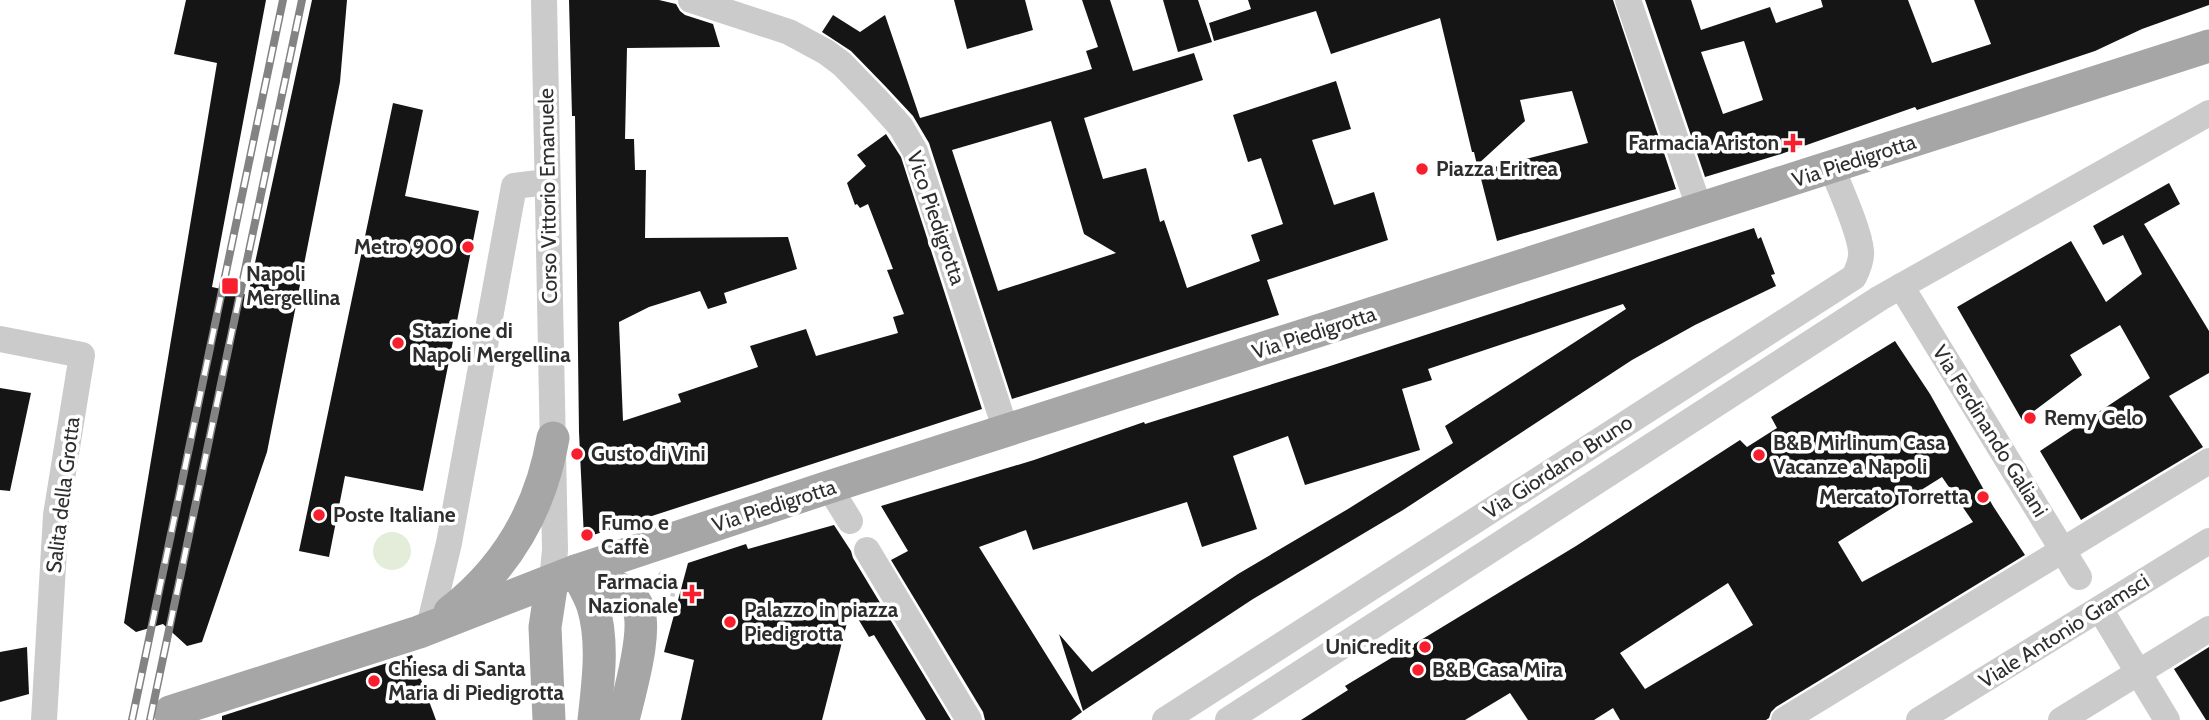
<svg xmlns="http://www.w3.org/2000/svg" width="2209" height="720" viewBox="0 0 2209 720" font-family="Cabin,sans-serif">
<style>
.green{fill:#e4edda}
.building{fill:#151515;fill-rule:evenodd}
.lines{fill:none;stroke-linecap:round;stroke-linejoin:round}
.path{stroke:#cbcbcb;stroke-width:4.5;stroke-dasharray:3.5 3.5;stroke-linecap:butt}
.minor{stroke:#cbcbcb;stroke-width:26}
.major{stroke:#a6a6a6;stroke-width:33}
.rail-casing{stroke:#838383;stroke-width:8}
.rail{stroke:#fff;stroke-width:5;stroke-dasharray:16;stroke-linecap:butt}
.poi-dot{fill:#f71f2d;stroke:#fff;stroke-width:2.5}
.labels{text-anchor:middle;stroke-width:7;stroke-linejoin:round;paint-order:stroke}
.poi-label{font-size:21px;font-weight:bold;fill:#2e2e2e;stroke:#fff;text-anchor:start}
.street-label{font-size:21px;fill:#2e2e2e;stroke:#fff}
</style>
<rect width="100%" height="100%" fill="#fff"/>
<circle class="green" cx="392" cy="551" r="19"/>
<g class="building">
<path d="M186,0H266L212,287L248,295L312,0H347L340,82L267,452L202,642L187,646L163,624L136,632L124,623L217,63L174,54Z"/>
<path d="M569,0H659L676,4L680,11L685,15L713,24L720,47L627,48L625,139H634L635,170H646L645,238L788,237L797,269L724,293L727,303L708,309L700,291L649,307L619,322L623,421L681,402L678,394L758,367L750,346L806,329L816,356L898,333L893,317L904,314L887,270L893,269L868,204L860,208L857,204L855,205L847,183L866,166L857,155L886,134L901,157L982,409L584,538L579,432L575,116H572Z"/>
<path d="M954,0H1025L1033,30L967,49Z"/>
<path d="M1082,0H1110L1133,71L1194,53L1203,80L1084,118L1103,179L1146,168L1160,222L1164,220L1187,288L1260,261L1251,235L1283,224L1261,158L1248,162L1233,115L1336,81L1351,129L1312,140L1334,205L1374,192L1388,240L1267,280L1279,315L1012,399L929,143L913,116L886,87L851,51L822,32L833,15L860,32L885,15L920,118L1092,69L1086,51L1098,47ZM1051,121L1084,234L1116,253L998,291L952,150Z"/>
<path d="M1163,0H1198L1212,42L1178,52Z"/>
<path d="M1248,0H1613L1676,189L1497,241L1479,171L1588,143L1572,91L1520,100L1525,121L1477,165L1474,152H1472L1440,18L1331,54L1316,11L1214,41L1209,23L1251,9Z"/>
<path d="M1645,0H1691L1701,30L1770,7L1776,23L1823,7L1821,0H1908L1932,63L1991,44L1974,0H2209V5L2142,29L2095,51L1917,110L1915,107L1781,154L1705,177ZM1744,41L1763,100L1723,114L1701,52Z"/>
<path d="M393,103L423,110L405,196L479,211L423,491L345,476L329,557L299,551Z"/>
<path d="M2169,183L2180,204L2144,224L2209,331V373L2169,396L2203,447L2081,520L2040,451L2150,378L2120,325L2070,355L2082,375L2022,420L1957,307L2071,241L2106,302L2142,274L2123,235L2103,245L2093,226Z"/>
<path d="M1754,228L1758,239L1761,237L1775,274L1771,275L1776,286L1695,325L1632,360L1403,510L1253,599L1083,711L1059,634L1092,672L1238,574L1348,509L1453,443L1445,426L1626,309L1623,304L1428,369L1432,380L1402,389L1420,450L1305,485L1288,436L1233,456L1257,529L1202,547L1187,502L1033,550L1026,530L979,547L1082,712L1071,720H985L983,712L891,560L908,551L881,506L1034,460L1144,422L1145,424L1327,367Z"/>
<path d="M1895,341L1930,394L1993,506L2025,555L1776,707L1771,712L1769,718L1766,720H1620L1613,708L1594,720H1528L1510,693L1465,720H1301L1348,690L1345,686L1576,546L1740,440L1747,447L1777,428L1771,417ZM1942,477L1973,522L1862,582L1838,542ZM1728,583L1753,625L1645,689L1620,653Z"/>
<path d="M0,388L31,393L10,491L0,490Z"/>
<path d="M834,525L851,551L853,558L951,720H926L874,635L869,637L851,607L822,720H681L694,660L664,652L688,563L746,544L748,549Z"/>
<path d="M27,647L29,694L0,702V652Z"/>
<path d="M2209,647V720H2206L2174,669Z"/>
<path d="M412,655L436,720H222V716Z"/>
</g>
<g class="lines">
<path class="path" d="M659,573L675,586L670,605L667,606"/>
<g class="minor">
<path d="M544,0L555,550L552,581"/>
<path d="M691,0L789,32L826,52L842,64L875,98L901,127L915,151L1006,431"/>
<path d="M1628,0L1700,210"/>
<path d="M1901,286L2079,577"/>
<path d="M0,339L82,355L56,515L44,720"/>
<path d="M829,487L850,521"/>
<path d="M867,550L969,720"/>
<path d="M2100,609L2167,720"/>
<path d="M429,627L449,543L514,186L547,182"/>
<path d="M1165,720L1854,277C1858,269 1862,260 1861,251C1859,229 1840,189 1832,168"/>
<path d="M1228,720L1880,298L2209,113"/>
<path d="M1784,720L2209,461"/>
<path d="M1919,720L2209,541"/>
<path d="M2061,720L2209,629"/>
</g>
<g class="major">
<path d="M576,571C595,578 622,585 635,602C651,623 629,694 623,720"/>
<path d="M576,571C582,583 589,594 593,606C604,642 598,683 594,720"/>
<path d="M450,612C507,568 541,508 553,438"/>
<path d="M170,712L419,632L576,571L829,487L2209,46"/>
<path d="M549,720L545,627L552,581"/>
</g>
<g class="rail-casing">
<g id="rail">
<path d="M132,720L283,0"/>
<path d="M150,720L302,0"/>
</g>
</g>
<use href="#rail" class="rail"/>
</g>
<g class="poi-dot">
<path d="M1789.5 132.5h7v7h7v7h-7v7h-7v-7h-7v-7h7z"/>
<circle cx="1422" cy="169" r="7"/>
<circle cx="468" cy="247" r="7"/>
<rect x="221" y="277" width="18" height="18" rx="3.5"/>
<circle cx="398" cy="343" r="7"/>
<circle cx="2030" cy="418" r="7"/>
<circle cx="577" cy="454" r="7"/>
<circle cx="1759" cy="455" r="7"/>
<circle cx="1983" cy="497" r="7"/>
<circle cx="319" cy="515" r="7"/>
<circle cx="587" cy="535" r="7"/>
<path d="M688.5 583.5h7v7h7v7h-7v7h-7v-7h-7v-7h7z"/>
<circle cx="730" cy="622" r="7"/>
<circle cx="1425" cy="647" r="7"/>
<circle cx="1418" cy="670" r="7"/>
<circle cx="374" cy="681" r="7"/>
</g>
<g class="labels">
<g class="poi-label">
<text x="1779" y="150" text-anchor="end">Farmacia Ariston</text>
<text x="1436" y="176">Piazza Eritrea</text>
<text x="454" y="254" text-anchor="end">Metro 900</text>
<text x="246" y="281">Napoli<tspan x="246" dy="24">Mergellina</tspan></text>
<text x="412" y="338">Stazione di<tspan x="412" dy="24">Napoli Mergellina</tspan></text>
<text x="2044" y="425">Remy Gelo</text>
<text x="1773" y="450">B&amp;B Mirlinum Casa<tspan x="1773" dy="24">Vacanze a Napoli</tspan></text>
<text x="591" y="461">Gusto di Vini</text>
<text x="1969" y="504" text-anchor="end">Mercato Torretta</text>
<text x="333" y="522">Poste Italiane</text>
<text x="601" y="530">Fumo e<tspan x="601" dy="24">Caffè</tspan></text>
<text x="678" y="589" text-anchor="end">Farmacia<tspan x="678" dy="24">Nazionale</tspan></text>
<text x="744" y="617">Palazzo in piazza<tspan x="744" dy="24">Piedigrotta</tspan></text>
<text x="1411" y="654" text-anchor="end">UniCredit</text>
<text x="388" y="676">Chiesa di Santa<tspan x="388" dy="24">Maria di Piedigrotta</tspan></text>
<text x="1432" y="677">B&amp;B Casa Mira</text>
</g>
<g class="street-label">
<text transform="translate(1854 161) rotate(-18)" y="7">Via Piedigrotta</text>
<text transform="translate(548 196) rotate(-91)" y="7">Corso Vittorio Emanuele</text>
<text transform="translate(936 218) rotate(71)" y="7">Vico Piedigrotta</text>
<text transform="translate(1314 333) rotate(-18)" y="7">Via Piedigrotta</text>
<text transform="translate(1990 431) rotate(58)" y="7">Via Ferdinando Galiani</text>
<text transform="translate(1558 467) rotate(-33)" y="7">Via Giordano Bruno</text>
<text transform="translate(63 495) rotate(-83)" y="7">Salita della Grotta</text>
<text transform="translate(774 506) rotate(-18)" y="7">Via Piedigrotta</text>
<text transform="translate(2064 631) rotate(-32)" y="7">Viale Antonio Gramsci</text>
</g>
</g>
</svg>
